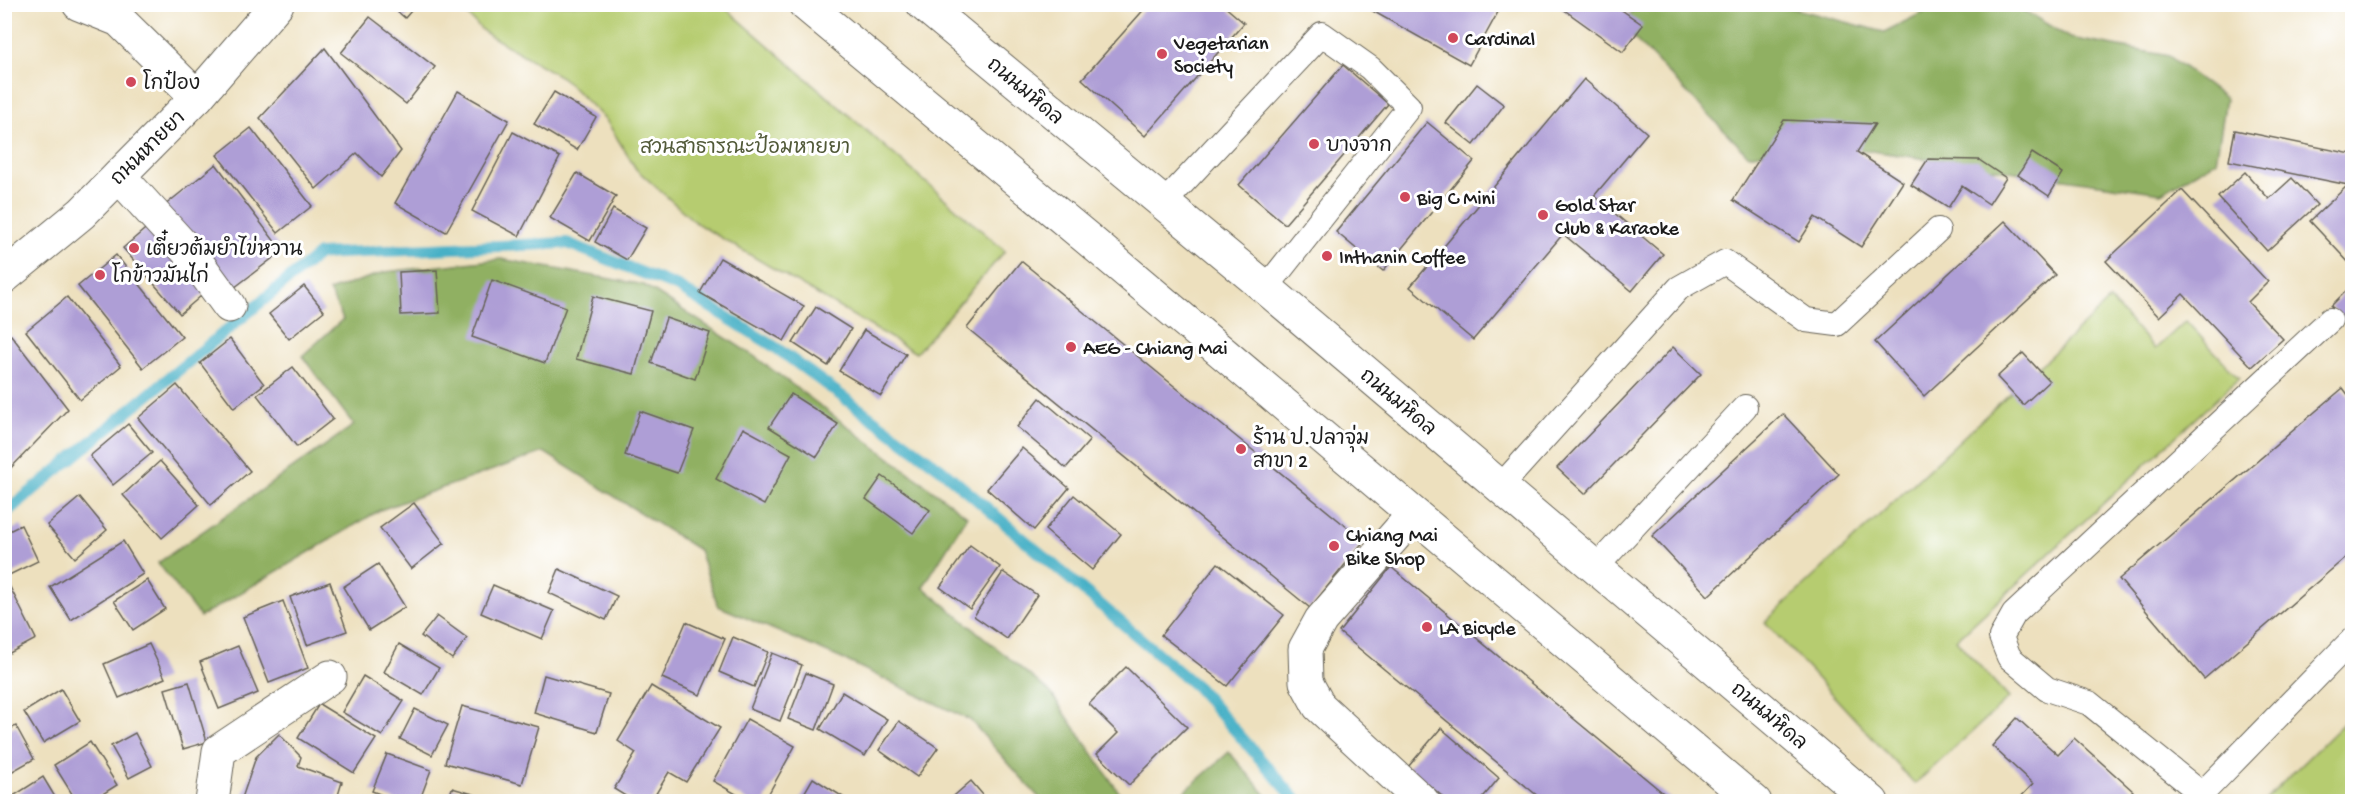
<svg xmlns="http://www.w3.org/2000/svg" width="2357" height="806" viewBox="0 0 2357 806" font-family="'Gochi Hand','Playpen Sans Thai',sans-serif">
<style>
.green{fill:#b6cc70;stroke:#697446;stroke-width:1.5}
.forest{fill:#90b062;stroke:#56663f;stroke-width:1.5}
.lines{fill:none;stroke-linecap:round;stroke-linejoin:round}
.stream{stroke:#47b0c6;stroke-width:12}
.building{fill:#ae9ed6}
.lane-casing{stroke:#656155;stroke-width:26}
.street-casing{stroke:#656155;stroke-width:35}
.secondary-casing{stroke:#656155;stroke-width:35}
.primary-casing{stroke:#656155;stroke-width:35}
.lane{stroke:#fff;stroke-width:24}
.street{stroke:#fff;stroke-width:33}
.secondary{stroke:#fff;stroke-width:33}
.primary{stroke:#fff;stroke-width:33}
.poi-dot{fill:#d1495b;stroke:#fff;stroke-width:2}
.labels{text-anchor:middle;stroke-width:6;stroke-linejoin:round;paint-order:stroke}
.poi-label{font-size:20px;fill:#1c1c1c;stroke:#fff;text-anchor:start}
.street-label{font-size:20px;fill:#1c1c1c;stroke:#fff}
.park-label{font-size:20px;fill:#525a39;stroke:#fff}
</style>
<rect width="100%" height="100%" fill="#fff"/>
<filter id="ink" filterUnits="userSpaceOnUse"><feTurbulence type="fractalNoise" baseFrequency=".0167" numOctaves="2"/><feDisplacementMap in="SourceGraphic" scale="12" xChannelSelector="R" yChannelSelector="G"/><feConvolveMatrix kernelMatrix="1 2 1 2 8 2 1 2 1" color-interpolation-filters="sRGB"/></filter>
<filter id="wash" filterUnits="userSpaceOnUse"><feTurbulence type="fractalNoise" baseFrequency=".008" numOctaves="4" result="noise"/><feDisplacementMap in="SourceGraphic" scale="24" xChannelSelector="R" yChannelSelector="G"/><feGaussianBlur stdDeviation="1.35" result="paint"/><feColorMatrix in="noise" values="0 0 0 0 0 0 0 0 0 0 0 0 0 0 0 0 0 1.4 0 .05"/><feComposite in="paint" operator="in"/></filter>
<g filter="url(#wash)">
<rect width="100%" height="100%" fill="#ede0be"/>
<g class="green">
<path d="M458,5H722L1005,251L916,353L696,223L636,169L606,120L563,78L484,32Z"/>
<path d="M2110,300L2155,349L2186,321L2239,378L1956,640L2009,698L1915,784L1765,622Z"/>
<path d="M2352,715V801H2264Z"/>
</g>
<g class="forest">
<path d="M1636,5H1781L1884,32L1938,5H2015L2070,38L2169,56L2226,99L2216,161L2161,193L1816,143L1748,155L1622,26Z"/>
<path d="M501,259L644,285L754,356L967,516L923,587L1051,693L1125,801H1042L970,720L847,661L718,606L699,550L544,452L380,510L200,617L158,563L354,425L302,356L343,319L329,291L385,272Z"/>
<path d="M1229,752L1271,801H1174Z"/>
</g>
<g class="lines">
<path class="stream" d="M4,514L319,254L567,243L678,287L775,347L941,469L1197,687L1298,802"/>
</g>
<g id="blocks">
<g class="building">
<path d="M389,4H417L405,18Z"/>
<path d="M1360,4H1484L1498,12L1469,65Z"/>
<path d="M1556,4H1613L1643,25L1623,52Z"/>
<path d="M1148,5H1223L1244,23L1145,136L1082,79Z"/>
<path d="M370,17L435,67L406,104L341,53Z"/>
<path d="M325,48L401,151L381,177L357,153L316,189L260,118Z"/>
<path d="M1343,65L1388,104L1285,224L1239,185Z"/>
<path d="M1584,79L1647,133L1594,196L1663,254L1632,291L1563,234L1473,340L1410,287Z"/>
<path d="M1477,84L1504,105L1474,145L1446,123Z"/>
<path d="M458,91L509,120L446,232L395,203Z"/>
<path d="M554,92L596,117L577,150L534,124Z"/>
<path d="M1784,120L1875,124L1857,152L1903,182L1861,247L1815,217L1799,242L1733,200Z"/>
<path d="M1427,122L1474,161L1383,271L1336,232Z"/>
<path d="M251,128L312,206L278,233L217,155Z"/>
<path d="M2235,130L2352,154V266L2310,221L2348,185L2229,161Z"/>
<path d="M513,132L560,157L519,236L472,211Z"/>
<path d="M2032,153L2063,173L2049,196L2018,175Z"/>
<path d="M1928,159L1979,160L2006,178L1989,204L1962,186L1948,208L1911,185Z"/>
<path d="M216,164L282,251L230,291L164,206Z"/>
<path d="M2245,172L2269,199L2292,178L2317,205L2267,251L2218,197Z"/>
<path d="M577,173L616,196L590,241L550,218Z"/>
<path d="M2182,190L2268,282L2248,302L2283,339L2252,367L2183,294L2159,317L2106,261Z"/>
<path d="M613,209L646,228L627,260L595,242Z"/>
<path d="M2005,221L2055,275L1924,396L1875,342Z"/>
<path d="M151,224L208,290L180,314L123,248Z"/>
<path d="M116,255L182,337L143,368L78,286Z"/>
<path d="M720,258L804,306L784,341L700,293Z"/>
<path d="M1021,261L1364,541L1310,608L967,328Z"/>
<path d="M437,270L440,313L401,315L399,272Z"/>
<path d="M492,280L566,307L545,363L472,337Z"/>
<path d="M2352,285V329L2331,306Z"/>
<path d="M304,286L324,311L289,339L269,314Z"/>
<path d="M593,296L651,311L634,374L576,359Z"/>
<path d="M67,297L121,366L80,400L26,331Z"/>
<path d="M816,307L851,329L828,366L793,343Z"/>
<path d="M666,318L710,333L695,379L651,363Z"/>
<path d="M864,330L906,354L881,396L839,371Z"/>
<path d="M11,335L68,409L4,475V340Z"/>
<path d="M230,339L264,384L234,408L200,363Z"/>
<path d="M1673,347L1701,374L1585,494L1557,468Z"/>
<path d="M2023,353L2049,381L2023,405L1997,377Z"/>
<path d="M293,367L333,419L297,447L257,395Z"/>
<path d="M177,385L250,471L211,505L138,418Z"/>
<path d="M2343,388L2352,400V552L2204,679L2119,579Z"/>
<path d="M791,394L838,424L817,457L769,427Z"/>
<path d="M1040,398L1090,440L1066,468L1017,427Z"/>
<path d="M640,411L694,430L677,473L625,455Z"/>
<path d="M1783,414L1839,474L1708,596L1652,536Z"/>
<path d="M128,424L152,453L113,485L90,456Z"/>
<path d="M743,428L791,454L764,505L716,479Z"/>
<path d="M1022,448L1069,488L1034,530L987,489Z"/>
<path d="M160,461L199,505L162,538L123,495Z"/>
<path d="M882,476L930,510L913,533L866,499Z"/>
<path d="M1074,495L1121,534L1092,570L1045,530Z"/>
<path d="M80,497L107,530L75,558L47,525Z"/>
<path d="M414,503L444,543L411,569L380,528Z"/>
<path d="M21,525L38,561L5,577V533Z"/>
<path d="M123,541L143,574L71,620L50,587Z"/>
<path d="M970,545L1000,567L970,609L940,587Z"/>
<path d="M1218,563L1284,615L1227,686L1161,635Z"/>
<path d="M378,564L405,607L369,630L343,587Z"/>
<path d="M1391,567L1674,802H1545L1339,632Z"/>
<path d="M559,569L617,596L606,620L549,593Z"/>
<path d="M1003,572L1037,595L1007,639L974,616Z"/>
<path d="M147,580L165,609L133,630L114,601Z"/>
<path d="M330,582L347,631L307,645L290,597Z"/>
<path d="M9,585L36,639L4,656V587Z"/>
<path d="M493,585L554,611L542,639L481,613Z"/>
<path d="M283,601L308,668L269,683L243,617Z"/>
<path d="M437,616L467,638L452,659L421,636Z"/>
<path d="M686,622L725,639L700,695L662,678Z"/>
<path d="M733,637L768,652L754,687L719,672Z"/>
<path d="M149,644L165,678L119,698L104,664Z"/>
<path d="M399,644L439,668L423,695L384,672Z"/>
<path d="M238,646L258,693L219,709L200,662Z"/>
<path d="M772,653L802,665L780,721L750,709Z"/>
<path d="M1126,667L1187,727L1129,785L1097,754L1118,733L1089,704Z"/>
<path d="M806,673L833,684L816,730L788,719Z"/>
<path d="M544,675L609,694L597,732L534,713Z"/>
<path d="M363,676L404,701L382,736L342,712Z"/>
<path d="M189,682L207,742L183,749L165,689Z"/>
<path d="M651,686L720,728L686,782L669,772L651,802H635L614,789L636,753L618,741Z"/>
<path d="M61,689L80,721L43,743L24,712Z"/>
<path d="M842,692L887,719L865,756L820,729Z"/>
<path d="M319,704L376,739L354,773L298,738Z"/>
<path d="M462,706L539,727L522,784L445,763Z"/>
<path d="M415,709L448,725L432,755L400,739Z"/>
<path d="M2017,718L2058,755L2074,738L2133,791L2124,802H2016L2033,784L1992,746Z"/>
<path d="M747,719L795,746L764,802H750L713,781Z"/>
<path d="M899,721L938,748L917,777L879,750Z"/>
<path d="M16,726L34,759L4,776V732Z"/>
<path d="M1441,728L1499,778L1479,802H1449L1408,767Z"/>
<path d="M135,733L152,766L129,778L111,746Z"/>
<path d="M279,734L301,757L298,766L342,782L336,802H251L242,798L256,757Z"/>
<path d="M90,742L117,785L90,802H77L54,765Z"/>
<path d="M387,754L431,770L419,802H400L372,791Z"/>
<path d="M43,777L58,802H8L7,800Z"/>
<path d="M813,778L851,802H799Z"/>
<path d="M971,781L989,802H947Z"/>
<path d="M452,788L498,801V802H448Z"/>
</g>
</g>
</g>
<g filter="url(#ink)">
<use href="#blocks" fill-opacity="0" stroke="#656155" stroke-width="1.5"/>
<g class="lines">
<g class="lane-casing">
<g id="lane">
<path d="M1163,204L1322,34L1370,68L1409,107L1266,288"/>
<path d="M1500,487L1679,288L1725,262L1806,320L1837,324L1938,230"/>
<path d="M1596,567L1745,407"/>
<path d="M2202,794L2089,703L2047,689L2009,657L2001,637L2014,614L2330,320"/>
<path d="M2194,802L2352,640"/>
</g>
</g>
<g class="street-casing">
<g id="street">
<path d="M79,4L119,20L197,97"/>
<path d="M119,176L193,257L229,306"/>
<path d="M1413,515L1321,620L1305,649L1306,682L1319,706L1423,802"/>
<path d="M212,802L219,751L330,677"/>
</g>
</g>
<g class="secondary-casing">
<path id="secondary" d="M4,277L82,213L197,97L277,4"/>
</g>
<g class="primary-casing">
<g id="primary">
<path d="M805,4L1088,239L1755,802"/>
<path d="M923,4L1266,288L1872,802"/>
</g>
</g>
<use href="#lane" class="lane"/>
<use href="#street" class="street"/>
<use href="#secondary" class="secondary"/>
<use href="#primary" class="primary"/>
</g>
</g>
<g class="poi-dot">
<circle cx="1453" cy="38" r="6"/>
<circle cx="1162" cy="54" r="6"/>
<circle cx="131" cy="82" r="6"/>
<circle cx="1314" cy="144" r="6"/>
<circle cx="1405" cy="197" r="6"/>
<circle cx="1543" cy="215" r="6"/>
<circle cx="134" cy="248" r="6"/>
<circle cx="1327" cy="256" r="6"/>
<circle cx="100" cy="275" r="6"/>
<circle cx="1071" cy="347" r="6"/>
<circle cx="1241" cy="449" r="6"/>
<circle cx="1334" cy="546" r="6"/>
<circle cx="1427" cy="627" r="6"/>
</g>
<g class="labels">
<g class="poi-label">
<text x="1465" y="45">Cardinal</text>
<text x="1174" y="49">Vegetarian<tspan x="1174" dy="23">Society</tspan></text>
<text x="143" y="89">โกป๋อง</text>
<text x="1326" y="151">บางจาก</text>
<text x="1417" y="204">Big C Mini</text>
<text x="1555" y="211">Gold Star<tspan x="1555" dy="23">Club &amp; Karaoke</tspan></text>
<text x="146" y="255">เตี๋ยวต้มยำไข่หวาน</text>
<text x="1339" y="263">Inthanin Coffee</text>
<text x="112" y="282">โกข้าวมันไก่</text>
<text x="1083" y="354">AEG - Chiang Mai</text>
<text x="1253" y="444">ร้าน ป.ปลาจุ่ม<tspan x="1253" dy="23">สาขา 2</tspan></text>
<text x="1346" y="541">Chiang Mai<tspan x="1346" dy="23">Bike Shop</tspan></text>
<text x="1439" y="634">LA Bicycle</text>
</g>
<g class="street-label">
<text transform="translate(1026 90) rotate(40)" y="7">ถนนมหิดล</text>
<text transform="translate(147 147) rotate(-45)" y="7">ถนนหายยา</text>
<text transform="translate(1399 401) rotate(40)" y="7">ถนนมหิดล</text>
<text transform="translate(1770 715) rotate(40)" y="7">ถนนมหิดล</text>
</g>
<g class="park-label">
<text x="745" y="153">สวนสาธารณะป้อมหายยา</text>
</g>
</g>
<rect width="2357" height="806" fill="none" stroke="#fff" stroke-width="24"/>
</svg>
